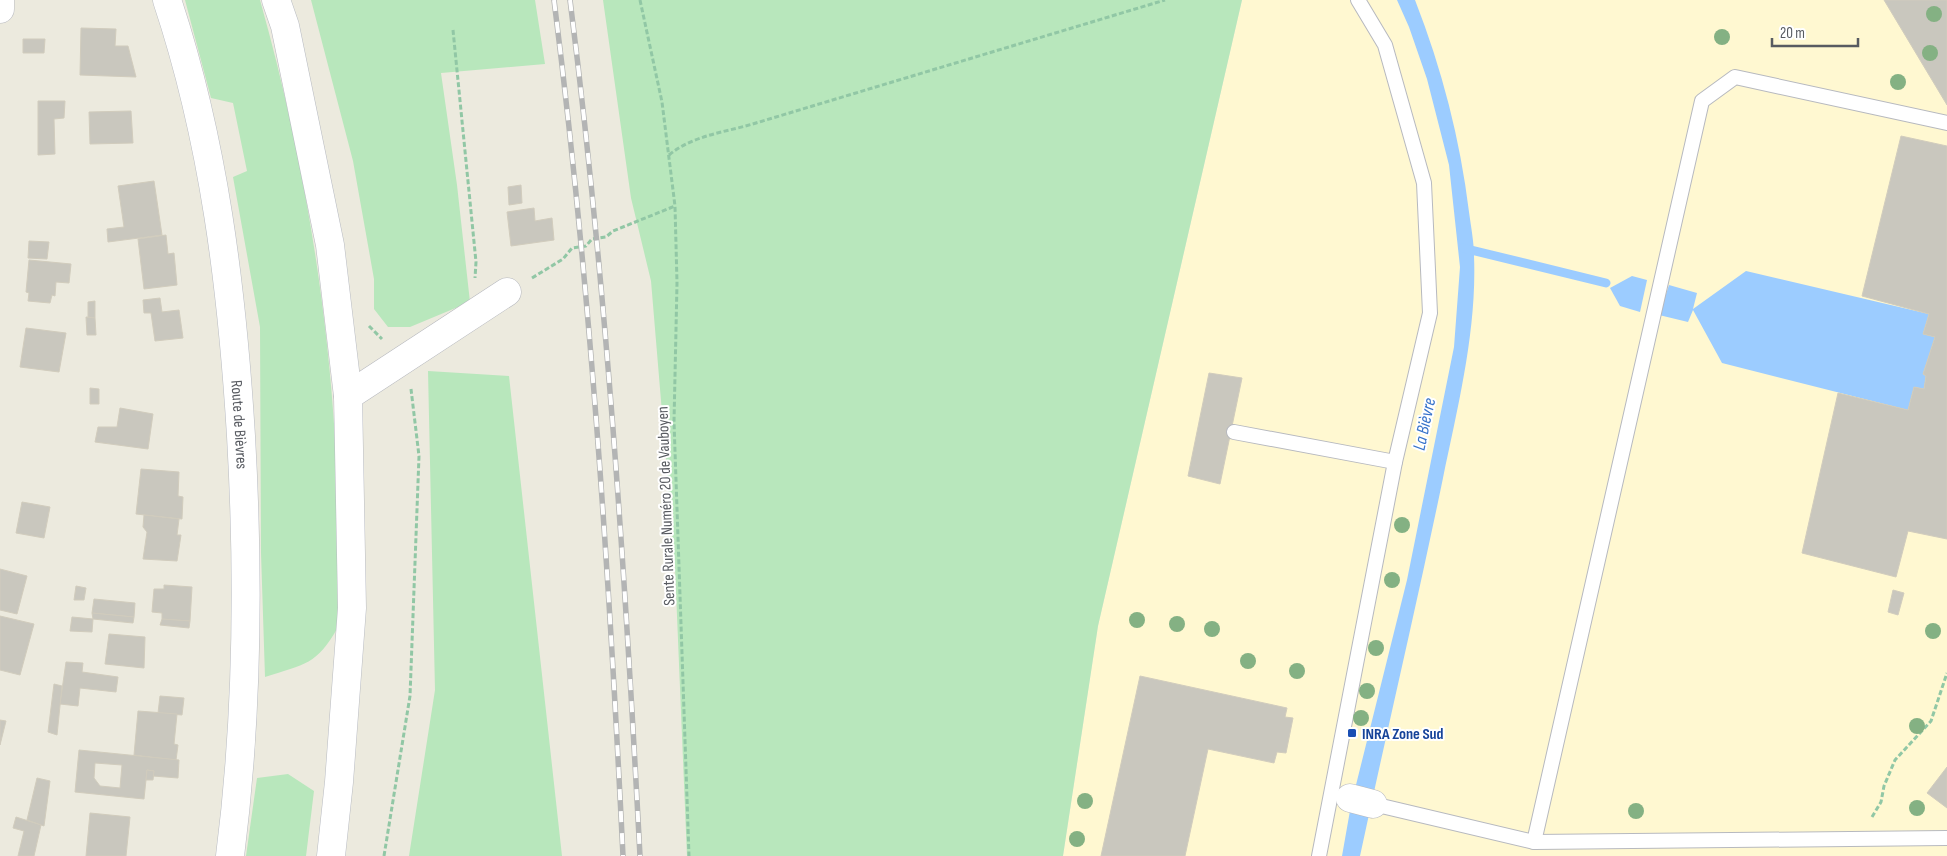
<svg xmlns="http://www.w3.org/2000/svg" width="1947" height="856" viewBox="0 0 1947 856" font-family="'Sofia Sans Condensed',sans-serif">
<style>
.commercial{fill:#fff8d1}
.green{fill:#b8e7bc}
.water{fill:#9cccff}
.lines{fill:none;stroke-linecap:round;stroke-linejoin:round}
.stream{stroke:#9cccff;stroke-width:9}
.building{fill:#c9c7be;stroke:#d1ccbd;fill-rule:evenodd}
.lane-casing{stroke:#b7b9bf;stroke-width:16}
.street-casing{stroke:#b7b9bf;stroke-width:29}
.secondary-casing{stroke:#b8bbc2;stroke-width:29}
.path{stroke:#91c7a5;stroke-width:3;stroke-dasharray:5 2.5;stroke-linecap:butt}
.lane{stroke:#fff;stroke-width:14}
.street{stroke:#fff;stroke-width:28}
.secondary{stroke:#fff;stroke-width:28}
.rail-casing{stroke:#b3b4b4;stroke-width:5.5}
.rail{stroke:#fff;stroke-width:4;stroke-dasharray:11;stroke-linecap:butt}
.tree{fill:#84b183}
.transit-dot{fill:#1a4fb4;stroke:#fff;stroke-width:2}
.labels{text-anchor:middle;stroke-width:4;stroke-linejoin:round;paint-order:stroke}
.street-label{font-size:16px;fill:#585b61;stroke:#fff}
.transit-label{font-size:16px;font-weight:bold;fill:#164399;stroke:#fff;text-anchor:start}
.water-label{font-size:18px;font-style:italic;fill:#3773ca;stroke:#fff}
</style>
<rect width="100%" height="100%" fill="#eceade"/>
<path class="commercial" d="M1242,0H1947V856H1063L1098,626Z"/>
<g class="green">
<path d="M185,0H260C300,142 326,291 335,438C339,501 337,564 338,627C317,665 305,664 265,677L261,553L260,327L233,177L247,171L233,103L211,98Z"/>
<path d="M311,0H535L545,64L441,73L457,185L470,302L410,327H388L374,309V279L353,161Z"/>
<path d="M603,0H1242L1098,626L1063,856H687L675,568L651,281L631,198Z"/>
<path d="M428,371L509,376L562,856H409L435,690Z"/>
<path d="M288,774L314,791L306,856H246L257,778Z"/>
</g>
<g class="water">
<path d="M1397,0H1415C1442,69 1460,139 1469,212C1471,227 1474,242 1474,256C1477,330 1458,406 1443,478C1417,604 1387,730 1360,856H1342L1351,805L1407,580L1454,347L1460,267L1449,165L1427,79L1409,27Z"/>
<path d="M1746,271L1929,314L1923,334L1935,337L1923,374L1926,376L1924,389L1914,387L1908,410L1722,363L1693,310L1688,322L1659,315L1669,285L1697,293L1693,309Z"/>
<path d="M1632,276L1647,280L1640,312L1620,306L1610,288Z"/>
</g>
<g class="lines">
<path class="stream" d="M1463,248L1606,283"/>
</g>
<g class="building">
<path d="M1884,0H1947V105Z"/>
<path d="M81,28L116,29L115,46H128L136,77L80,75Z"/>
<path d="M23,39H45L44,53H23Z"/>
<path d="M38,101H65L64,118L54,119L55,154L38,155Z"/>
<path d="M131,111L133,143L90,144L89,112Z"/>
<path d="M1901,136L1947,146V539L1908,531L1896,577L1802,553L1838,393L1908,410L1914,387L1924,389L1926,376L1923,374L1935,337L1923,334L1929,314L1862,296Z"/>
<path d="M154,181L162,235L108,242L107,229L124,227L118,186Z"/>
<path d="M521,185L522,203L509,205L508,187Z"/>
<path d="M534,208L535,221L552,218L554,240L511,246L507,212Z"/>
<path d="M166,235L168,254L174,253L177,285L144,289L138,239Z"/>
<path d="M29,241L49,242L47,259L28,258Z"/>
<path d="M29,260L71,264L69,283L56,282L55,296L52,295L50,303L28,301L29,293L26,292Z"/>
<path d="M160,298L162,312L179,310L183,338L155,341L151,313H144L143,300Z"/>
<path d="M95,301V318L88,317V302Z"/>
<path d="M86,317L95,318L96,335H87Z"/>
<path d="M26,328L66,333L59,372L20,367Z"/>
<path d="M1209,373L1242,378L1220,484L1188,476Z"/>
<path d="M90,388L99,389V404H90Z"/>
<path d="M120,408L153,414L148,449L95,442L98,427H117Z"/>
<path d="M141,469L179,472L178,496L183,497L182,519L136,514Z"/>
<path d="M22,502L50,507L44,538L16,533Z"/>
<path d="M144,515L179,519L177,535H181L177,561L143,559L147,532L143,527Z"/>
<path d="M0,569L27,576L17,614L0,610Z"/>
<path d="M164,585L192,587L190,621L162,619V613L152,612L154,589H164Z"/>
<path d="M76,586L86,588L84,600H74Z"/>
<path d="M1893,590L1904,593L1898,615L1888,612Z"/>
<path d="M94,599L135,603L134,617L92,613Z"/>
<path d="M92,613L134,617L133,623L93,619Z"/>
<path d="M0,616L34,624L20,675L0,670Z"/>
<path d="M72,617L93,619L92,632L70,631Z"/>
<path d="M162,619L190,621L189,628L160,625Z"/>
<path d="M109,634L145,637L144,668L105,664Z"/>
<path d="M66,662L83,663L82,672L118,677L116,692L80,688L78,706L60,704Z"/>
<path d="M1140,676L1287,708L1285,717L1293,718L1286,753L1277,752L1274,763L1208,749L1185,856H1101Z"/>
<path d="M54,684L62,686L57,735L48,732Z"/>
<path d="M160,696L184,698L182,715L158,713Z"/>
<path d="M138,711L177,714L174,744L178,745L176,760L134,755Z"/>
<path d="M0,720L6,721L0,745Z"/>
<path d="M79,750L179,760L178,778L153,776L154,771L147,770L144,799L75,792ZM95,763L122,765L120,788L100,786L94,778Z"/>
<path d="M1947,767V808L1927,793Z"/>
<path d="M147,770L154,771L153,780H146Z"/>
<path d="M37,778L50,781L44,826L27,820Z"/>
<path d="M90,813L130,817L126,856H86Z"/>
<path d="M16,817L41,825L34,856H18L24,831L13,828Z"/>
</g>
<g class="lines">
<g class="lane-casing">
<g id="lane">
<path d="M1234,432L1395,462"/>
<path d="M1373,804L1534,842L1947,838"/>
<path d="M1534,842L1702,101L1735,77L1947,123"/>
<path d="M1319,856L1395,462L1430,313L1424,183L1385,45L1358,0"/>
</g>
</g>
<g class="street-casing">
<g id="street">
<path d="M0,9V0"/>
<path d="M348,396L507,292"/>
<path d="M1350,798L1373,804"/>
</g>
</g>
<g class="secondary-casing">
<g id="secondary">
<path id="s1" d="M167,0C214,141 232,288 241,436C249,576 248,716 230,856"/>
<path d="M276,0L285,26L330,245L348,396L352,608L339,782L331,856"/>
</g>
</g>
<g class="path">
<path d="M640,0L662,102L675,206L677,283L674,422L689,856"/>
<path d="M453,30L476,262L475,278"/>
<path d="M669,155C693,135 727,132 756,123L1165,0"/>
<path d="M532,278L563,259L572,248L586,246L592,239L606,237L613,231L675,206"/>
<path d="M369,326L382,339"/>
<path d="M1872,817L1881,802L1884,786L1895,760L1931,721L1947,673"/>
<path d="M384,856L410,696L419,456L411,389"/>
</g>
<use href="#lane" class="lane"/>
<use href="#street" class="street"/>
<use href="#secondary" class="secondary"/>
<g class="rail-casing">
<g id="rail">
<path d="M554,0C590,284 609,570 623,856"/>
<path d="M570,0C606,284 625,570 640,856"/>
</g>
</g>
<use href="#rail" class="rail"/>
</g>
<g class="tree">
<circle cx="1934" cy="14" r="8"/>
<circle cx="1722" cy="37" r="8"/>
<circle cx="1930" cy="53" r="8"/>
<circle cx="1898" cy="82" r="8"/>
<circle cx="1402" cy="525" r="8"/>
<circle cx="1392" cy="580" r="8"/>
<circle cx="1137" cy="620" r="8"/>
<circle cx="1177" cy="624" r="8"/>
<circle cx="1212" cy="629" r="8"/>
<circle cx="1933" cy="631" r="8"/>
<circle cx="1376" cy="648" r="8"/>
<circle cx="1248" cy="661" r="8"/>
<circle cx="1297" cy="671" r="8"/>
<circle cx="1367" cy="691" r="8"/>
<circle cx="1361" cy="718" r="8"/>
<circle cx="1917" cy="726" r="8"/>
<circle cx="1085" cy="801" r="8"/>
<circle cx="1917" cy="808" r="8"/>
<circle cx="1636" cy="811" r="8"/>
<circle cx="1077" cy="839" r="8"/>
</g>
<rect class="transit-dot" x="1347" y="728" width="10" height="10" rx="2.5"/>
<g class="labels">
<g class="street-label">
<text dy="6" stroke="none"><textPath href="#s1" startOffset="432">Route de Bièvres</textPath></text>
<text transform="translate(665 506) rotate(-92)" y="6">Sente Rurale Numéro 20 de Vauboyen</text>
</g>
<g class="transit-label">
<text x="1362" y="739">INRA Zone Sud</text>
</g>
<g class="water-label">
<text transform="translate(1424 424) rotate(-78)" y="6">La Bièvre</text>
</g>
</g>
<path d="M1772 38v8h86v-8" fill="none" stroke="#585b61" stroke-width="2.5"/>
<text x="1780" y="38" font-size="15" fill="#585b61" stroke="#ffffff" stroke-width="4" paint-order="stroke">20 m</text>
</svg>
